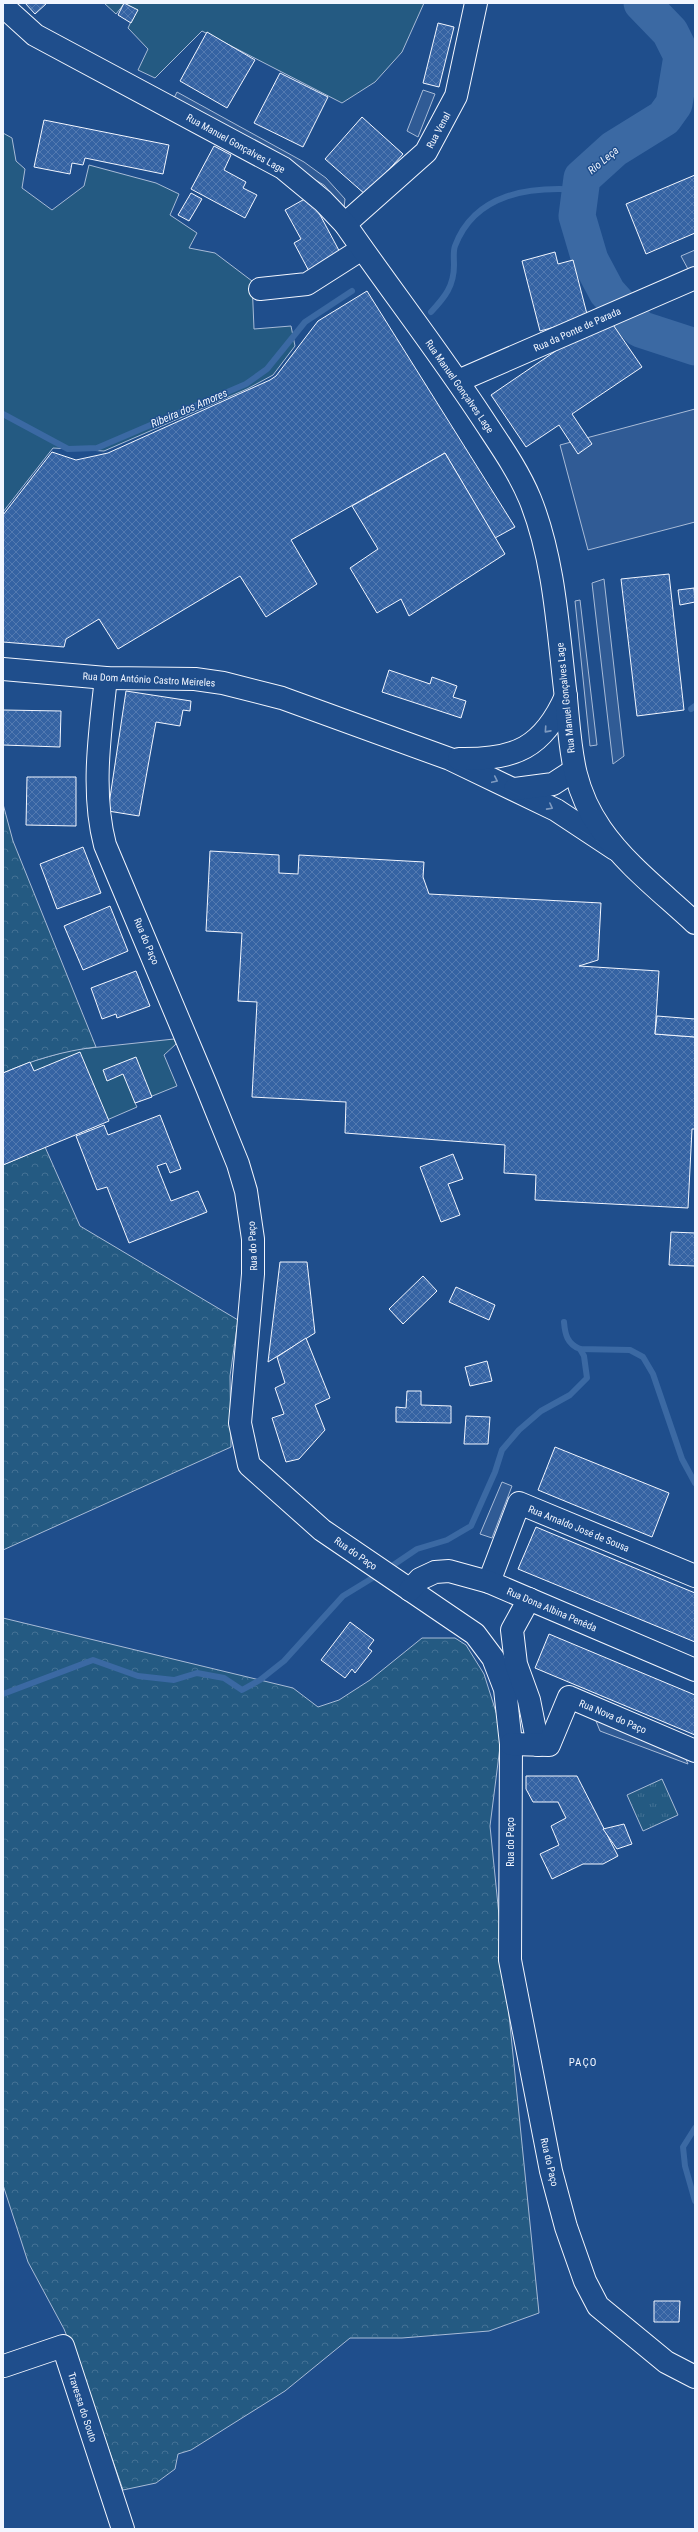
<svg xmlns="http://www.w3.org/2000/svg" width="698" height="2532" viewBox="0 0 698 2532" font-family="'Roboto Condensed',sans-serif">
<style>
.grass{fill:#245a82;stroke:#a8bbd7}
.forest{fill:url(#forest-crowns);stroke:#a8bbd7}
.park{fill:url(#park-tufts);stroke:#a8bbd7}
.parking{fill:#305b95;stroke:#a8bbd7}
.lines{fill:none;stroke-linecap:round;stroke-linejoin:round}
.stream{stroke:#3b69a3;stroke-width:6}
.river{stroke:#3b69a3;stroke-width:37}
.building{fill:url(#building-cross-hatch);stroke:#f2f6ff}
.minor-casing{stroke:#f2f6ff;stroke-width:24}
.major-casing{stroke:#f2f6ff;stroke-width:24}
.minor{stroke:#1f4e8c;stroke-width:22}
.major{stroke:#1f4e8c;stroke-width:22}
.oneway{stroke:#7e9ac0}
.labels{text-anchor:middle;stroke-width:3;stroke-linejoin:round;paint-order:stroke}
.street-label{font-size:10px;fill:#f2f6ff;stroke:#1f4e8c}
.water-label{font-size:11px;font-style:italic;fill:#f2f6ff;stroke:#1f4e8c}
.neighbourhood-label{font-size:11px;letter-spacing:1px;fill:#f2f6ff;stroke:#1f4e8c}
</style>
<defs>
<pattern id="forest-crowns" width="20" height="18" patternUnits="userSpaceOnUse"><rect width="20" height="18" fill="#245a82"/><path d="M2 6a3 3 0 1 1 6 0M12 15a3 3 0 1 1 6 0" fill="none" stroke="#447295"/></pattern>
<pattern id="park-tufts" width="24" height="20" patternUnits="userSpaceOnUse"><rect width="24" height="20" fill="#245a82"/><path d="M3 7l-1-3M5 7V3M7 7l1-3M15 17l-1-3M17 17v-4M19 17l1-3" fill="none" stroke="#447295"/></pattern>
<pattern id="building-cross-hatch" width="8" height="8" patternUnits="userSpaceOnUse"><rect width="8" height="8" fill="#3563a3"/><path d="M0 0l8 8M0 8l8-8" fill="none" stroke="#537ab1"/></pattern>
</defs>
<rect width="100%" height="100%" fill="#1f4e8c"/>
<g class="grass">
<path d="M104,3H424L402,52L375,82L342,103L202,31L155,78L138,70L148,49L128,28L136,11L124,4L116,14Z"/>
<path d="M3,133L12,138L16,161L25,169L22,188L52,210L84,186L89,165L156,183L179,194L170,215L197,233L189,248L215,253L252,281L254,329L291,326L295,346L273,375L247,389L104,451L53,448L3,512Z"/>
<path d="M174,1039L176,1044L164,1055L177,1086L135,1103L137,1107L3,1165V1073L30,1062L71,1050Z"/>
</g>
<g class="forest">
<path d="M3,804L13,841L96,1047C63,1051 33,1060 3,1073Z"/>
<path d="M45,1147L80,1226L238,1320L230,1376L231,1447L3,1550V1165Z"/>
<path d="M3,1618L293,1688L318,1707L339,1700L370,1680L422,1638H455L466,1645L484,1674L502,1731L490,1826L539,2313L489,2331L402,2338H350L285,2391L191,2450L178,2454L175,2469L156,2483L123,2490L87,2387L64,2329L28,2262L3,2185Z"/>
</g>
<path class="park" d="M662,1779L678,1815L643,1831L627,1795Z"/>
<g class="parking">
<path d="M423,90L435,94L418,137L407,131Z"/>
<path d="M177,92L304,162L326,178L345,199L344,208L324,185L174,98Z"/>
<path d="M695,250V268L689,271L681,256Z"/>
<path d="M695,409V522L588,550L560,445Z"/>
<path d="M604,579L624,756L613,764L592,583Z"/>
<path d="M580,600L597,745L590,746L575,601Z"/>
<path d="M502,1482L512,1486L492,1538L480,1534Z"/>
<path d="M594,1716L683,1752L688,1764L600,1731Z"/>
</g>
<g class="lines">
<g class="stream">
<path d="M431,312C445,297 454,286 454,265C454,259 453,251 455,246C475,193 530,186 581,190"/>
<path d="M3,414L68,449L97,448L246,384L267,369L305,322L352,291"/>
<path d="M691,709L695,706"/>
<path d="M564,1322C565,1334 567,1344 580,1349L630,1350L643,1357L653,1374L682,1459L695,1483"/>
<path d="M386,1570L417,1549L447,1540L471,1526L495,1472L502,1450L519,1430L541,1411L570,1395L587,1378L584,1356L580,1349"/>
<path d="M3,1694L93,1660L138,1676L174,1680L197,1673L224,1678L242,1690L260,1680L284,1661L343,1596L379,1574"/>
<path d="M695,2128L683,2147L685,2166L695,2201"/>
</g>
<path class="river" d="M642,3L670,32L682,56L674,104L664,118L614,149L582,178L577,216L590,260L607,292L640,329L695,347"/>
</g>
<g class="building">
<path d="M25,3H47L35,14Z"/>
<path d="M124,3L138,10L131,23L118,15Z"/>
<path d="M438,23L454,27L439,87L423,83Z"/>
<path d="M207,32L255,60L227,108L180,81Z"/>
<path d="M280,73L328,97L303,147L254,123Z"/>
<path d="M362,117L403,154L366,195L325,159Z"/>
<path d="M44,120L169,145L163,174L85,158L83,165L72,163L70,174L34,167Z"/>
<path d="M214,146L231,155L224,170L246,182L243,188L257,195L245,218L191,189Z"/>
<path d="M695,175V233L646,254L626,204Z"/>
<path d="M191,193L202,199L189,221L178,215Z"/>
<path d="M310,196L343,258L311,275L294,243L301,239L285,210Z"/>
<path d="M555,252L558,264L573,260L588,318L540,331L522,261Z"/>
<path d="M367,291L515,527L495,538L445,453L291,540L317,584L266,617L240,576L118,649L99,619L66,639L64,647L3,642V515L52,452L76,460L108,453L270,380L276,376L318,321Z"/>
<path d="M607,316L642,367L572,414L592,444L578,454L559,425L526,447L491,395Z"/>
<path d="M445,453L505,554L409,616L401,599L377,613L350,568L378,549L352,506Z"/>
<path d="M669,574L684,710L637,716L621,579Z"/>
<path d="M694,588L695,602L680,605L678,590Z"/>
<path d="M389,670L430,684L432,677L457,686L453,697L466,701L461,718L382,692Z"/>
<path d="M126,691L191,701L190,711L183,710L180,726L156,722L139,816L108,811Z"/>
<path d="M3,710L61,711L60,747L3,745Z"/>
<path d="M27,777H76V826L26,825Z"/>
<path d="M83,847L101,893L57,909L40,864Z"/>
<path d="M210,851L279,855V873L298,874L299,855L424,862L423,877L429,894L601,903L598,960L579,966L659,971L655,1034L695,1037V1129H692L688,1208L535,1200L536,1175L504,1173L505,1145L345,1133L346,1102L252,1097L257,1002L238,1001L242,933L206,931Z"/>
<path d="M110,906L128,951L83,970L64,926Z"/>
<path d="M136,971L150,1006L117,1018L116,1014L102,1019L91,988Z"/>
<path d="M657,1016L695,1019V1037L655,1034Z"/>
<path d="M80,1052L109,1121L3,1165V1073L30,1062L34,1071Z"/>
<path d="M136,1057L152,1097L135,1103L123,1074L107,1081L103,1070Z"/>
<path d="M160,1115L181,1169L170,1173L166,1163L157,1166L171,1201L198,1191L207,1212L129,1243L107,1187L97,1190L76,1136L104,1125L108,1135Z"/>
<path d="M453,1154L463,1179L448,1184L460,1215L441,1222L420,1167Z"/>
<path d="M671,1232L695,1233V1266L669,1265Z"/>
<path d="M280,1262H307L315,1333L268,1362Z"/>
<path d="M423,1276L437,1291L403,1324L389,1309Z"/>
<path d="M456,1287L495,1305L489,1320L449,1302Z"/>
<path d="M306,1338L330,1398L315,1405L325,1430L299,1459L286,1462L272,1418L284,1414L275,1388L285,1383L277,1357Z"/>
<path d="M487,1361L492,1381L470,1386L465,1367Z"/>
<path d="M407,1391H421V1405L451,1406V1423L396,1422V1407L406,1408Z"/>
<path d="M466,1416L490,1417L488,1444H464Z"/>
<path d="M555,1447L669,1493L652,1537L538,1490Z"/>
<path d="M536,1527L695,1593V1642L518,1569Z"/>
<path d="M350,1622L374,1640L368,1648L372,1651L355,1673L352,1669L345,1678L321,1660Z"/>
<path d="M549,1634L695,1695V1735L535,1668Z"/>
<path d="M526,1776H577L618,1856L603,1864H583L552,1879L540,1854L559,1845L551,1826L566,1818L558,1802H533L526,1789Z"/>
<path d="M624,1824L632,1844L617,1849L603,1829Z"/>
<path d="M654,2301H680L679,2322H654Z"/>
</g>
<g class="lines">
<g class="minor-casing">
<g id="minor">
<path d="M345,224L426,152L456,96L476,3"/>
<path d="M260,289L307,284L362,249"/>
<path d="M3,669L106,678L195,679L223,683L282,698L450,759L556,810L615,849"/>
<path d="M106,678C100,732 91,792 105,845L206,1085L238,1164L246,1191L253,1239V1274L240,1423L249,1465L322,1530L475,1634L493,1658L505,1689L511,1744L510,1960L551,2171L566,2227L585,2281L598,2306L666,2362L695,2377"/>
<path d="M459,759C515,760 543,748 566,696"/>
<path d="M515,789L553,784L573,771"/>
<path d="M489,1582L519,1503L695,1576"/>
<path d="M410,1590L420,1579L435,1572L449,1571L489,1582L695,1670"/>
<path d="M529,1599L512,1630L516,1664L529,1700L538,1745"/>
<path d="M511,1744L549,1745L569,1697L695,1751"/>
<path d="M4,2366L63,2346L123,2529"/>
</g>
</g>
<g class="major-casing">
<g id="major">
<path d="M3,6L35,35L283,168L323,201L345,224C390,289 439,352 483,419C500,445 518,470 530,499C555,561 558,632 566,698C571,748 571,786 601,829C626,865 663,893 695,923"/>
<path d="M458,381L695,278"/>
</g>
</g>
<use href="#minor" class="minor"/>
<use href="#major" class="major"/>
</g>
<defs><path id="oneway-chevron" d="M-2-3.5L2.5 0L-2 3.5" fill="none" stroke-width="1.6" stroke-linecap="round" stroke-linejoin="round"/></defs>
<g class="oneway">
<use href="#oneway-chevron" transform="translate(547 730) rotate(132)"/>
<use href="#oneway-chevron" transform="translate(495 780) rotate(25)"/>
<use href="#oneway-chevron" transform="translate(550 807) rotate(28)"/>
</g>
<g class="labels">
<g class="street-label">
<text transform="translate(438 130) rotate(-62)" y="4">Rua Venal</text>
<text transform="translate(236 143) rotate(29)" y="4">Rua Manuel Gonçalves Lage</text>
<text transform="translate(577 329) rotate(-24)" y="4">Rua da Ponte de Parada</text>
<text transform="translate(460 386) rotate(55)" y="4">Rua Manuel Gonçalves Lage</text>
<text transform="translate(149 679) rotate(3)" y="4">Rua Dom António Castro Meireles</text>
<text transform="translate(565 698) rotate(-96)" y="4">Rua Manuel Gonçalves Lage</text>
<text transform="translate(147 941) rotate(67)" y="4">Rua do Paço</text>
<text transform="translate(252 1246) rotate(-93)" y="4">Rua do Paço</text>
<text transform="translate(579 1528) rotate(22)" y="4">Rua Arnaldo José de Sousa</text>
<text transform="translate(356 1553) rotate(35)" y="4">Rua do Paço</text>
<text transform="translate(552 1609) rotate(23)" y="4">Rua Dona Albina Penêda</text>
<text transform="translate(613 1716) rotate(23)" y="4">Rua Nova do Paço</text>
<text transform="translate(510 1842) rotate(-90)" y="4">Rua do Paço</text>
<text transform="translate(550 2162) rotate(77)" y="4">Rua do Paço</text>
<text transform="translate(83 2407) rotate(72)" y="4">Travessa do Souto</text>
</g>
<g class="water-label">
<text transform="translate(603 160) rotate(-40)" y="4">Rio Leça</text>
<text transform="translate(189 408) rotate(-23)" y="4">Ribeira dos Amores</text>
</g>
<g class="neighbourhood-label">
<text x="583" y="2066">PAÇO</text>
</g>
</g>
<rect width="698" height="2532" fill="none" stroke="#f2f6ff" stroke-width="8"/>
</svg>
